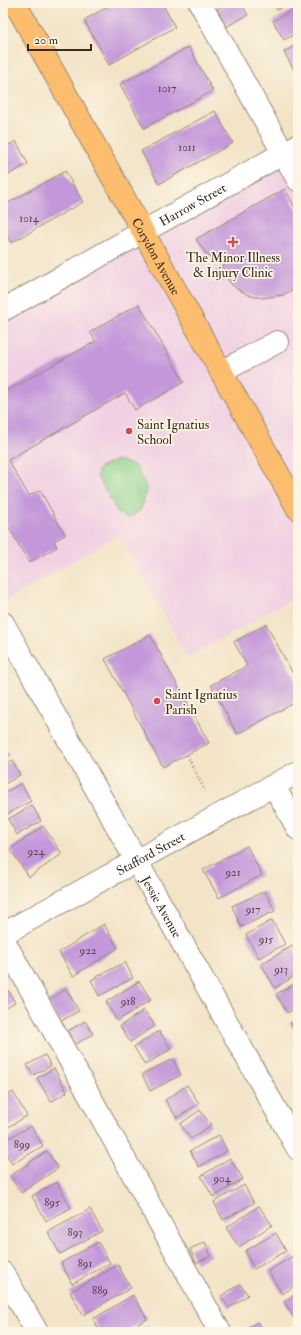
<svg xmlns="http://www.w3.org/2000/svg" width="301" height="1335" viewBox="0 0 301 1335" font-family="'IM FELL Double Pica',serif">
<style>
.built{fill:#f1d0e3}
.green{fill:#8bd28d;stroke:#637e56}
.building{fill:#c397da}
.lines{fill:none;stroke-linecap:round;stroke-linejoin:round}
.minor-casing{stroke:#978773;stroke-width:24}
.major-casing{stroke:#978773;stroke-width:24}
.path{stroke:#978773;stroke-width:2.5;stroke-dasharray:1 3;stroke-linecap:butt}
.minor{stroke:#fff;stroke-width:22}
.major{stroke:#fcbd6e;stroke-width:22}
.poi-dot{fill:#d1495b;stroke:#fcf5e5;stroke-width:1.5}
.labels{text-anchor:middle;stroke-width:3.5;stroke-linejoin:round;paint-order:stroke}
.number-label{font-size:11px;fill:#5d454d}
.street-label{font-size:13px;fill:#3b2a1e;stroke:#fcf5e5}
.poi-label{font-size:13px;fill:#3b2a1e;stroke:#fcf5e5;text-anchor:start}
</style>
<rect width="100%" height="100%" fill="#fcf5e5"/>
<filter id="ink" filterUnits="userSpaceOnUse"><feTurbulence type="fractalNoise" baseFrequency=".025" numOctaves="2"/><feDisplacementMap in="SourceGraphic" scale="8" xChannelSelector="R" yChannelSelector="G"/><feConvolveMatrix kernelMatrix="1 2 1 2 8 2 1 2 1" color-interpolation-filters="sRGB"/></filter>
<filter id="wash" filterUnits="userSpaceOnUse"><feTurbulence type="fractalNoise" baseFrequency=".012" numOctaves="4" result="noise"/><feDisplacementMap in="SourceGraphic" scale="16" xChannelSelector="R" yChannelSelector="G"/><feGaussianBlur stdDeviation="0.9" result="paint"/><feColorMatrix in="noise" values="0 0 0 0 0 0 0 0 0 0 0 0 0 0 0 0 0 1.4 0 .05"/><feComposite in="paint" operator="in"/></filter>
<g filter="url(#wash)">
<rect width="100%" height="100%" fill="#f3e4c8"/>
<path class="built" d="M283,153L298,180V595L188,658L119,534L3,602V310Z"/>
<path class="green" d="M118,460L135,466L147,489L140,511L128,518L118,513L97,476L100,467Z"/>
<g id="blocks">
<g class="building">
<path d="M114,3H162L175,27L109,65L84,20Z"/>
<path d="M229,3H241L248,15L226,27L217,9Z"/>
<path d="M273,3H290L277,10Z"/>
<path d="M298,7V32L284,40L273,21Z"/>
<path d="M298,44V68L294,70L284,52Z"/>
<path d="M189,47L213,91L144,128L120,84Z"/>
<path d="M215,111L233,143L159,184L141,151Z"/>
<path d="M16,141L28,164L3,178V148Z"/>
<path d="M65,171L83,202L11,243L3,229V206Z"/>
<path d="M285,189L298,213V287L283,295L263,298L251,296L241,291L232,285L226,277L216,281L212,273L225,265L206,254L196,239Z"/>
<path d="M139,304L184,382L135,410L125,393L8,460L29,496L40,490L65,535L54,541L57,547L29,563L3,517V393L96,341L90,332Z"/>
<path d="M266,624L298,683V701L237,734L211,685L247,666L234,642Z"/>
<path d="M150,635L209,743L163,767L105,659Z"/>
<path d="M3,747L9,755L3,760Z"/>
<path d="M12,761L20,775L3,785V766Z"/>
<path d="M21,783L31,801L6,815L3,810V794Z"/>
<path d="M32,805L41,821L17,835L8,819Z"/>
<path d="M43,826L62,854L29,877L10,849Z"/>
<path d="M247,846L262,875L219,898L203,870Z"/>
<path d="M265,891L275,911L241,927L232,906Z"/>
<path d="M272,920L285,944L259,958L246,935Z"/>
<path d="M104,924L118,948L73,976L59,952Z"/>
<path d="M292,946L298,955V974L275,988L261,964Z"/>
<path d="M125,962L133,978L99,996L91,980Z"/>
<path d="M139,981L151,1000L117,1021L106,1002Z"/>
<path d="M298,982V1007L287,1013L276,994Z"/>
<path d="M66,989L79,1011L59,1022L47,1001Z"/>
<path d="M8,990L15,1003L3,1010V993Z"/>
<path d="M144,1010L155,1026L130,1042L120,1026Z"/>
<path d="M298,1019V1038L290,1023Z"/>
<path d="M85,1021L93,1034L76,1044L68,1031Z"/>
<path d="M159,1031L171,1049L145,1065L134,1047Z"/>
<path d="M45,1055L51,1066L33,1075L27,1065Z"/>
<path d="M173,1059L181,1075L150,1091L142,1074Z"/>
<path d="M54,1068L67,1092L51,1102L37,1078Z"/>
<path d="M187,1085L199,1103L177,1118L165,1100Z"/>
<path d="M13,1092L27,1116L3,1130V1098Z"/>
<path d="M200,1110L211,1125L191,1139L180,1124Z"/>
<path d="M31,1126L43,1146L12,1164L3,1148V1141Z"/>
<path d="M219,1135L227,1151L199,1167L190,1151Z"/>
<path d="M47,1151L58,1168L21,1193L10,1176Z"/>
<path d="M230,1158L243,1179L213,1197L201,1176Z"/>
<path d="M57,1182L71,1208L46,1221L32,1196Z"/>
<path d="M244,1185L254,1203L223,1220L214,1202Z"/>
<path d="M259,1206L272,1225L239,1247L226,1228Z"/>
<path d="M90,1209L102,1231L60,1254L48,1232Z"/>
<path d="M276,1233L286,1251L254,1269L245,1251Z"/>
<path d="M98,1242L110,1263L72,1284L61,1263Z"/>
<path d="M205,1242L211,1256L196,1263L190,1249Z"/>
<path d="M293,1256L298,1265V1284L282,1294L268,1271Z"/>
<path d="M118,1265L131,1288L83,1315L70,1292Z"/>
<path d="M240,1284L248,1295L229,1308L221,1296Z"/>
<path d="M298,1293V1320L296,1322L284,1301Z"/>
<path d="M133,1295L147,1319L124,1332H100L93,1319Z"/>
<path d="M257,1322L264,1332H242Z"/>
<path d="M148,1326L152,1332H138Z"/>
</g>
</g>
</g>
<g filter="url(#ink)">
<use href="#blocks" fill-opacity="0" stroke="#978773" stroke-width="1"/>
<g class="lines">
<g class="minor-casing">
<g id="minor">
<path d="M200,3L298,180"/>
<path id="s1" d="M3,310L298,145"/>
<path d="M221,372L277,342"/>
<path id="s2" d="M3,623L298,1149"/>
<path d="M274,786L298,829"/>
<path id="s3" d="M3,934L298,772"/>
<path d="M3,939L220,1332"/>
<path d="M3,1273L37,1332"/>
</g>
</g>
<g class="major-casing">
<g id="major">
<path id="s4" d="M15,3L298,509"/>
</g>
</g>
<path class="path" d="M187,755L205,791"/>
<use href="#minor" class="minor"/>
<use href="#major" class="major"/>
</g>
</g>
<g class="poi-dot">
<path d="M231 236h4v4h4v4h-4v4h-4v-4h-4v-4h4z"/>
<circle cx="129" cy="431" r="4"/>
<circle cx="157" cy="701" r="4"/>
</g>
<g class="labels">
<g class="number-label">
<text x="167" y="92">1017</text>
<text x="187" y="151">1011</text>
<text x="29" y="222">1014</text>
<text x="36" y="855">924</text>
<text x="233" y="876">921</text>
<text x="253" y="913">917</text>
<text x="266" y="943">915</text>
<text x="88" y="954">922</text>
<text x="281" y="973">913</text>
<text x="128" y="1005">918</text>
<text x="22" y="1148">899</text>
<text x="222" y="1182">904</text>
<text x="52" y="1206">895</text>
<text x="75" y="1236">893</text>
<text x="85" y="1267">891</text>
<text x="100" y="1294">889</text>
</g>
<g class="street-label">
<text dy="5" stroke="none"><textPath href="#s1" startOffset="217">Harrow Street</textPath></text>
<text dy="5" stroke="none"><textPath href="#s4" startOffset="290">Corydon Avenue</textPath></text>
<text dy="5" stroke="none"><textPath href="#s3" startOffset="168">Stafford Street</textPath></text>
<text dy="5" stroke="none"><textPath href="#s2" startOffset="325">Jessie Avenue</textPath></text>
</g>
<g class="poi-label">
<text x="233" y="262" text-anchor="middle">The Minor Illness<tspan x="233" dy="15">&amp; Injury Clinic</tspan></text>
<text x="137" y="429">Saint Ignatius<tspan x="137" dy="15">School</tspan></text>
<text x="165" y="699">Saint Ignatius<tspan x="165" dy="15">Parish</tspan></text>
</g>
</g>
<rect width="301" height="1335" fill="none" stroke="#fcf5e5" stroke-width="16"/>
<path d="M28 44v6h63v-6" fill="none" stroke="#3b2a1e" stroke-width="2"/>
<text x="34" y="44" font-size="12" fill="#3b2a1e" stroke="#fcf5e5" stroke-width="3" paint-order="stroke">20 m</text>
</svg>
